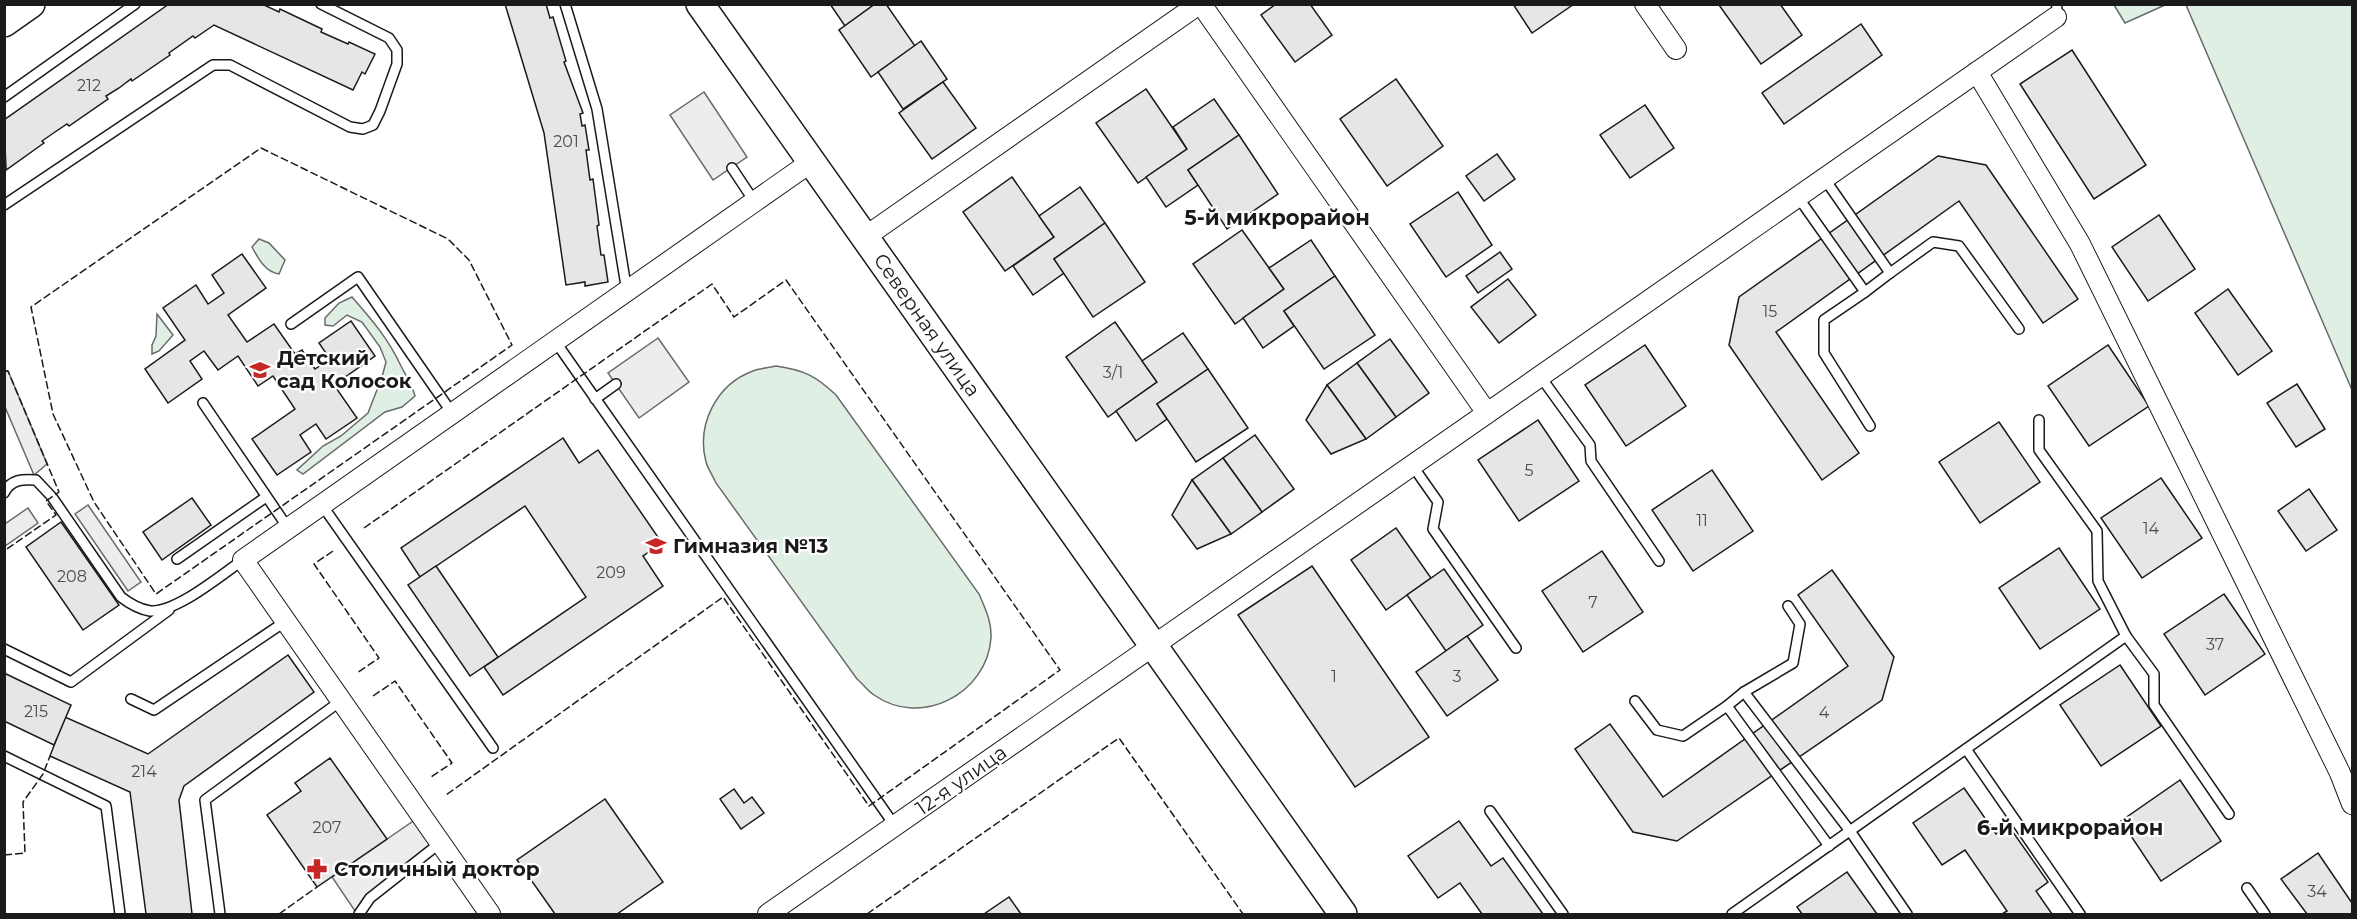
<svg xmlns="http://www.w3.org/2000/svg" width="2357" height="919" viewBox="0 0 2357 919" font-family="Montserrat,sans-serif">
<style>
.green{fill:#e0efe3;stroke:#6a6a6a;stroke-width:1.5}
.parking{fill:#ededed;stroke:#6a6a6a;stroke-width:1.5}
.building{fill:#e6e6e6;stroke:#1a1a1a;stroke-width:1.5}
.lines{fill:none;stroke-linecap:round;stroke-linejoin:round}
.lane-casing{stroke:#1a1a1a;stroke-width:12}
.street-casing{stroke:#1a1a1a;stroke-width:22}
.secondary-casing{stroke:#1a1a1a;stroke-width:30}
.lane{stroke:#fff;stroke-width:9}
.street{stroke:#fff;stroke-width:20}
.secondary{stroke:#fff;stroke-width:27}
.fence{stroke:#1a1a1a;stroke-width:1.5;stroke-dasharray:8 3;stroke-linecap:butt}
.labels{text-anchor:middle;stroke-width:4.5;stroke-linejoin:round;paint-order:stroke}
.number-label{font-size:16px;fill:#4d4d4d}
.street-label{font-size:20px;fill:#1a1a1a;stroke:#fff}
.poi-label{font-size:20px;font-weight:bold;fill:#1a1a1a;stroke:#fff;text-anchor:start}
.neighbourhood-label{font-size:21px;font-weight:bold;fill:#1a1a1a;stroke:#fff}
</style>
<rect width="100%" height="100%" fill="#fff"/>
<g class="green">
<path d="M2114,5H2165L2125,23Z"/>
<path d="M2186,5H2352V390Z"/>
<path d="M259,239L269,243L285,260L279,274C265,272 258,258 252,247Z"/>
<path d="M352,297C372,320 388,338 401,366C406,376 412,384 415,396L402,407L385,412L303,474L297,470L323,446L341,436L368,413L382,377L386,362L380,347L362,322L347,315L333,326L325,325V318L339,303Z"/>
<path d="M157,314L173,335L159,351L152,354V345L156,336Z"/>
<path d="M776,366C804,370 816,376 836,395L979,594C985,608 992,622 991,638C987,694 921,728 874,695C868,691 863,684 857,679L716,483C713,476 708,469 706,462C696,424 717,384 753,371C760,368 769,368 776,366Z"/>
</g>
<g class="parking">
<path d="M704,92L747,157L713,180L670,115Z"/>
<path d="M658,338L689,382L639,418L608,373Z"/>
<path d="M4,371H8L47,464L34,475L5,407Z"/>
<path d="M88,505L141,582L128,591L75,514Z"/>
<path d="M28,508L38,523L5,546V524Z"/>
<path d="M422,815L440,843L357,914L332,877Z"/>
</g>
<g class="building">
<path d="M169,4H262L279,12L280,9L322,29L321,32L348,44L349,42L375,54L365,74L362,72L353,90L214,25L195,38L193,36L169,53L170,55L132,81L131,79L119,88L106,96L108,99L69,126L67,124L55,132L42,141L44,143L6,170L4,120Z"/>
<path d="M505,4H546L550,18L553,17L566,61L564,62L583,113L580,114L582,126L585,125L589,150H586L590,180L593,179L599,225L597,226L601,255H604L608,282L585,286V282L566,285L544,133Z"/>
<path d="M830,4H875L845,26Z"/>
<path d="M875,4H886L915,46L871,77L839,30Z"/>
<path d="M1276,4H1310L1332,35L1295,62L1261,15Z"/>
<path d="M1513,4H1574L1532,33Z"/>
<path d="M1780,4L1802,35L1761,64L1719,5Z"/>
<path d="M1861,24L1882,55L1784,124L1762,93Z"/>
<path d="M921,41L947,79L903,109L878,72Z"/>
<path d="M2072,50L2146,165L2094,199L2020,84Z"/>
<path d="M1396,79L1443,146L1387,186L1340,119Z"/>
<path d="M943,82L976,128L932,159L899,113Z"/>
<path d="M1146,89L1187,149L1138,183L1096,123Z"/>
<path d="M1214,99L1239,135L1188,170L1198,185L1166,207L1146,177L1187,149L1173,127Z"/>
<path d="M1645,105L1674,148L1630,178L1600,135Z"/>
<path d="M1239,135L1278,194L1227,229L1188,170Z"/>
<path d="M1497,154L1515,179L1484,201L1466,176Z"/>
<path d="M1938,156L1986,165L2078,299L2043,323L1959,201L1776,332L1859,453L1822,480L1729,345L1739,297Z"/>
<path d="M1012,177L1054,237L1005,271L963,212Z"/>
<path d="M1080,187L1105,223L1054,259L1064,273L1033,295L1013,266L1054,237L1039,216Z"/>
<path d="M1458,192L1492,245L1446,277L1410,224Z"/>
<path d="M2159,215L2195,269L2148,301L2112,247Z"/>
<path d="M1105,223L1145,282L1093,317L1054,259Z"/>
<path d="M1242,230L1284,289L1235,324L1193,264Z"/>
<path d="M1311,240L1335,276L1284,311L1294,326L1263,348L1243,318L1284,289L1269,268Z"/>
<path d="M1500,252L1512,269L1478,293L1466,276Z"/>
<path d="M242,254L266,288L228,315L247,342L274,324L295,354L302,350L315,369L330,359L319,343L351,321L375,356L334,385L357,418L326,439L316,424L300,435L311,452L277,475L252,439L295,409L273,376L258,386L238,356L218,370L204,351L190,361L202,379L168,403L145,369L185,340L163,308L196,285L208,304L224,293L212,275Z"/>
<path d="M1335,276L1375,335L1324,369L1284,311Z"/>
<path d="M1508,279L1536,315L1499,343L1471,307Z"/>
<path d="M2228,289L2272,351L2238,375L2195,313Z"/>
<path d="M1115,322L1157,382L1108,417L1066,357Z"/>
<path d="M1183,333L1208,369L1157,404L1167,419L1136,441L1116,411L1157,382L1142,361Z"/>
<path d="M1390,339L1429,393L1396,417L1357,363Z"/>
<path d="M1645,345L1686,406L1626,446L1585,385Z"/>
<path d="M2108,345L2149,406L2089,446L2048,386Z"/>
<path d="M1357,363L1396,417L1366,439L1327,385Z"/>
<path d="M1208,369L1248,428L1196,462L1157,404Z"/>
<path d="M2297,384L2325,429L2296,447L2267,403Z"/>
<path d="M1327,385L1366,439L1331,454L1306,420Z"/>
<path d="M1538,420L1579,481L1519,521L1478,460Z"/>
<path d="M1999,422L2040,482L1980,523L1939,462Z"/>
<path d="M1255,435L1294,489L1262,512L1223,458Z"/>
<path d="M563,438L579,463L598,450L662,543L643,556L663,586L503,695L484,667L586,597L525,506L420,577L401,548Z"/>
<path d="M1223,458L1262,512L1231,534L1192,480Z"/>
<path d="M1712,470L1753,531L1693,571L1652,510Z"/>
<path d="M2161,478L2202,538L2142,578L2101,518Z"/>
<path d="M1192,480L1231,534L1197,549L1172,515Z"/>
<path d="M2309,489L2337,530L2306,551L2278,511Z"/>
<path d="M192,498L211,525L162,560L143,532Z"/>
<path d="M61,522L119,605L83,630L26,547Z"/>
<path d="M1396,528L1431,578L1386,610L1351,560Z"/>
<path d="M2059,548L2100,609L2040,649L1999,588Z"/>
<path d="M1602,551L1643,612L1583,652L1542,591Z"/>
<path d="M436,566L498,657L470,676L408,585Z"/>
<path d="M1312,566L1429,737L1355,787L1238,615Z"/>
<path d="M1444,569L1483,625L1446,651L1407,595Z"/>
<path d="M1832,570L1894,657L1882,700L1677,841L1633,832L1575,749L1610,724L1663,797L1848,666L1798,595Z"/>
<path d="M2224,594L2265,654L2205,695L2164,634Z"/>
<path d="M1467,636L1498,680L1447,716L1416,672Z"/>
<path d="M288,655L314,692L184,786L179,800L192,914H146L130,792L50,756L65,717L148,754Z"/>
<path d="M2120,665L2161,726L2101,766L2060,705Z"/>
<path d="M4,673L71,705L54,745L4,721Z"/>
<path d="M330,758L387,839L317,887L267,815L301,791L295,783Z"/>
<path d="M2180,780L2221,841L2161,881L2121,821Z"/>
<path d="M1964,788L1996,834L2008,825L2048,882L2036,891L2052,914H2002L2007,911L1965,850L1942,865L1913,823Z"/>
<path d="M734,789L744,803L752,797L764,813L741,829L720,799Z"/>
<path d="M605,799L663,882L617,914H555L517,860Z"/>
<path d="M1459,821L1491,866L1503,858L1543,914H1482L1460,883L1438,898L1408,856Z"/>
<path d="M2318,853L2352,903V914H2307L2281,879Z"/>
<path d="M1847,872L1877,914H1802L1797,907Z"/>
<path d="M1009,897L1021,914H984Z"/>
</g>
<g class="lines">
<g class="lane-casing">
<g id="lane">
<path d="M565,4L597,109L627,292"/>
<path d="M2056,17L2057,4"/>
<path d="M4,97L135,4"/>
<path d="M732,168L754,201"/>
<path d="M1824,178L1890,273L1933,242L1959,246L2019,329"/>
<path d="M1798,197L1865,292L1824,320V353L1870,426"/>
<path d="M4,205L213,65H230L350,127L363,129L373,125L380,111L397,64V50L389,38L321,4"/>
<path d="M1865,292L1890,273"/>
<path d="M291,324L358,277L452,413"/>
<path d="M555,341L895,826"/>
<path d="M1540,376L1590,445L1591,461L1659,561"/>
<path d="M595,399L616,384"/>
<path d="M203,403L288,528"/>
<path d="M1412,465L1438,502L1433,529L1516,648"/>
<path d="M4,493C11,479 23,479 36,480L52,497L121,597C130,604 138,609 150,611C176,613 221,575 243,560"/>
<path d="M322,505L493,748"/>
<path d="M177,559L266,497"/>
<path d="M2126,636L2154,674V705L2229,814"/>
<path d="M4,649L71,682L169,610"/>
<path d="M1744,692L1793,663L1800,624L1788,606"/>
<path d="M131,699L154,710L286,621"/>
<path d="M1635,701L1657,730L1683,736L1727,706"/>
<path d="M1966,749L2080,914"/>
<path d="M4,756L106,806L120,914"/>
<path d="M1490,811L1563,914"/>
<path d="M1829,846L1727,706L1744,692L1850,831L1907,914"/>
<path d="M2247,888L2265,914"/>
<path d="M220,914L205,800L342,700"/>
<path d="M359,914L370,898L440,843"/>
<path d="M1732,914L2126,636L2098,581L2097,531L2039,450V420"/>
</g>
</g>
<g class="street-casing">
<g id="street">
<path d="M1201,4L1487,413"/>
<path d="M1645,4L1676,49"/>
<path d="M1977,72L2080,244L2340,773L2352,804"/>
<path d="M865,237L1199,4"/>
<path d="M490,914L243,560L811,162"/>
<path d="M768,914L2056,17"/>
</g>
</g>
<g class="secondary-casing">
<g id="secondary">
<path d="M700,4L1343,914"/>
<path d="M4,23L31,4"/>
</g>
</g>
<use href="#lane" class="lane"/>
<use href="#street" class="street"/>
<use href="#secondary" class="secondary"/>
<g class="fence">
<path d="M261,148L448,239L469,260L512,345L156,594L94,502L53,414L31,307Z"/>
<path d="M4,371H8L59,492L46,501L56,515L4,551"/>
<path d="M364,528L712,284L734,317L786,280L1060,670L869,806L723,597L446,795"/>
<path d="M333,551L314,564L379,658L357,673"/>
<path d="M373,696L395,681L452,763L431,777"/>
<path d="M4,855L25,853L23,802L43,774L50,756"/>
<path d="M279,914L317,887"/>
<path d="M867,914L1119,738L1243,914"/>
</g>
</g>
<defs>
<g id="school-bare" transform="scale(1.62)"><path d="M0-5L7-2L0 1L-7-2ZM-4 1L0 2.5L4 1V4Q0 6-4 4Z" fill="#c62828" stroke="#fff" stroke-width="2.5" paint-order="stroke"/></g>
<g id="pharmacy-bare" transform="scale(1.62)"><path d="M-2-6h4v4h4v4h-4v4h-4v-4h-4v-4h4Z" fill="#c62828" stroke="#fff" stroke-width="2.5" paint-order="stroke"/></g>
</defs>
<g fill-rule="evenodd">
<use href="#school-bare" x="260" y="370"/>
<use href="#school-bare" x="656" y="546"/>
<use href="#pharmacy-bare" x="317" y="869"/>
</g>
<g class="labels">
<g class="number-label">
<text x="89" y="91">212</text>
<text x="566" y="147">201</text>
<text x="1770" y="317">15</text>
<text x="1113" y="378">3/1</text>
<text x="1529" y="476">5</text>
<text x="1702" y="526">11</text>
<text x="2151" y="534">14</text>
<text x="611" y="578">209</text>
<text x="72" y="582">208</text>
<text x="1593" y="608">7</text>
<text x="2215" y="650">37</text>
<text x="1334" y="682">1</text>
<text x="1457" y="682">3</text>
<text x="36" y="717">215</text>
<text x="1824" y="718">4</text>
<text x="144" y="777">214</text>
<text x="327" y="833">207</text>
<text x="2317" y="897">34</text>
</g>
<g class="street-label">
<text transform="translate(927 325) rotate(55)" y="7">Северная улица</text>
<text transform="translate(961 780) rotate(-35)" y="7">12-я улица</text>
</g>
<g class="poi-label">
<text x="277" y="365">Детский<tspan x="277" dy="23">сад Колосок</tspan></text>
<text x="673" y="553">Гимназия №13</text>
<text x="334" y="876">Столичный доктор</text>
</g>
<g class="neighbourhood-label">
<text x="1277" y="225">5-й микрорайон</text>
<text x="2070" y="835">6-й микрорайон</text>
</g>
</g>
<rect width="2357" height="919" fill="none" stroke="#1a1a1a" stroke-width="12"/>
</svg>
